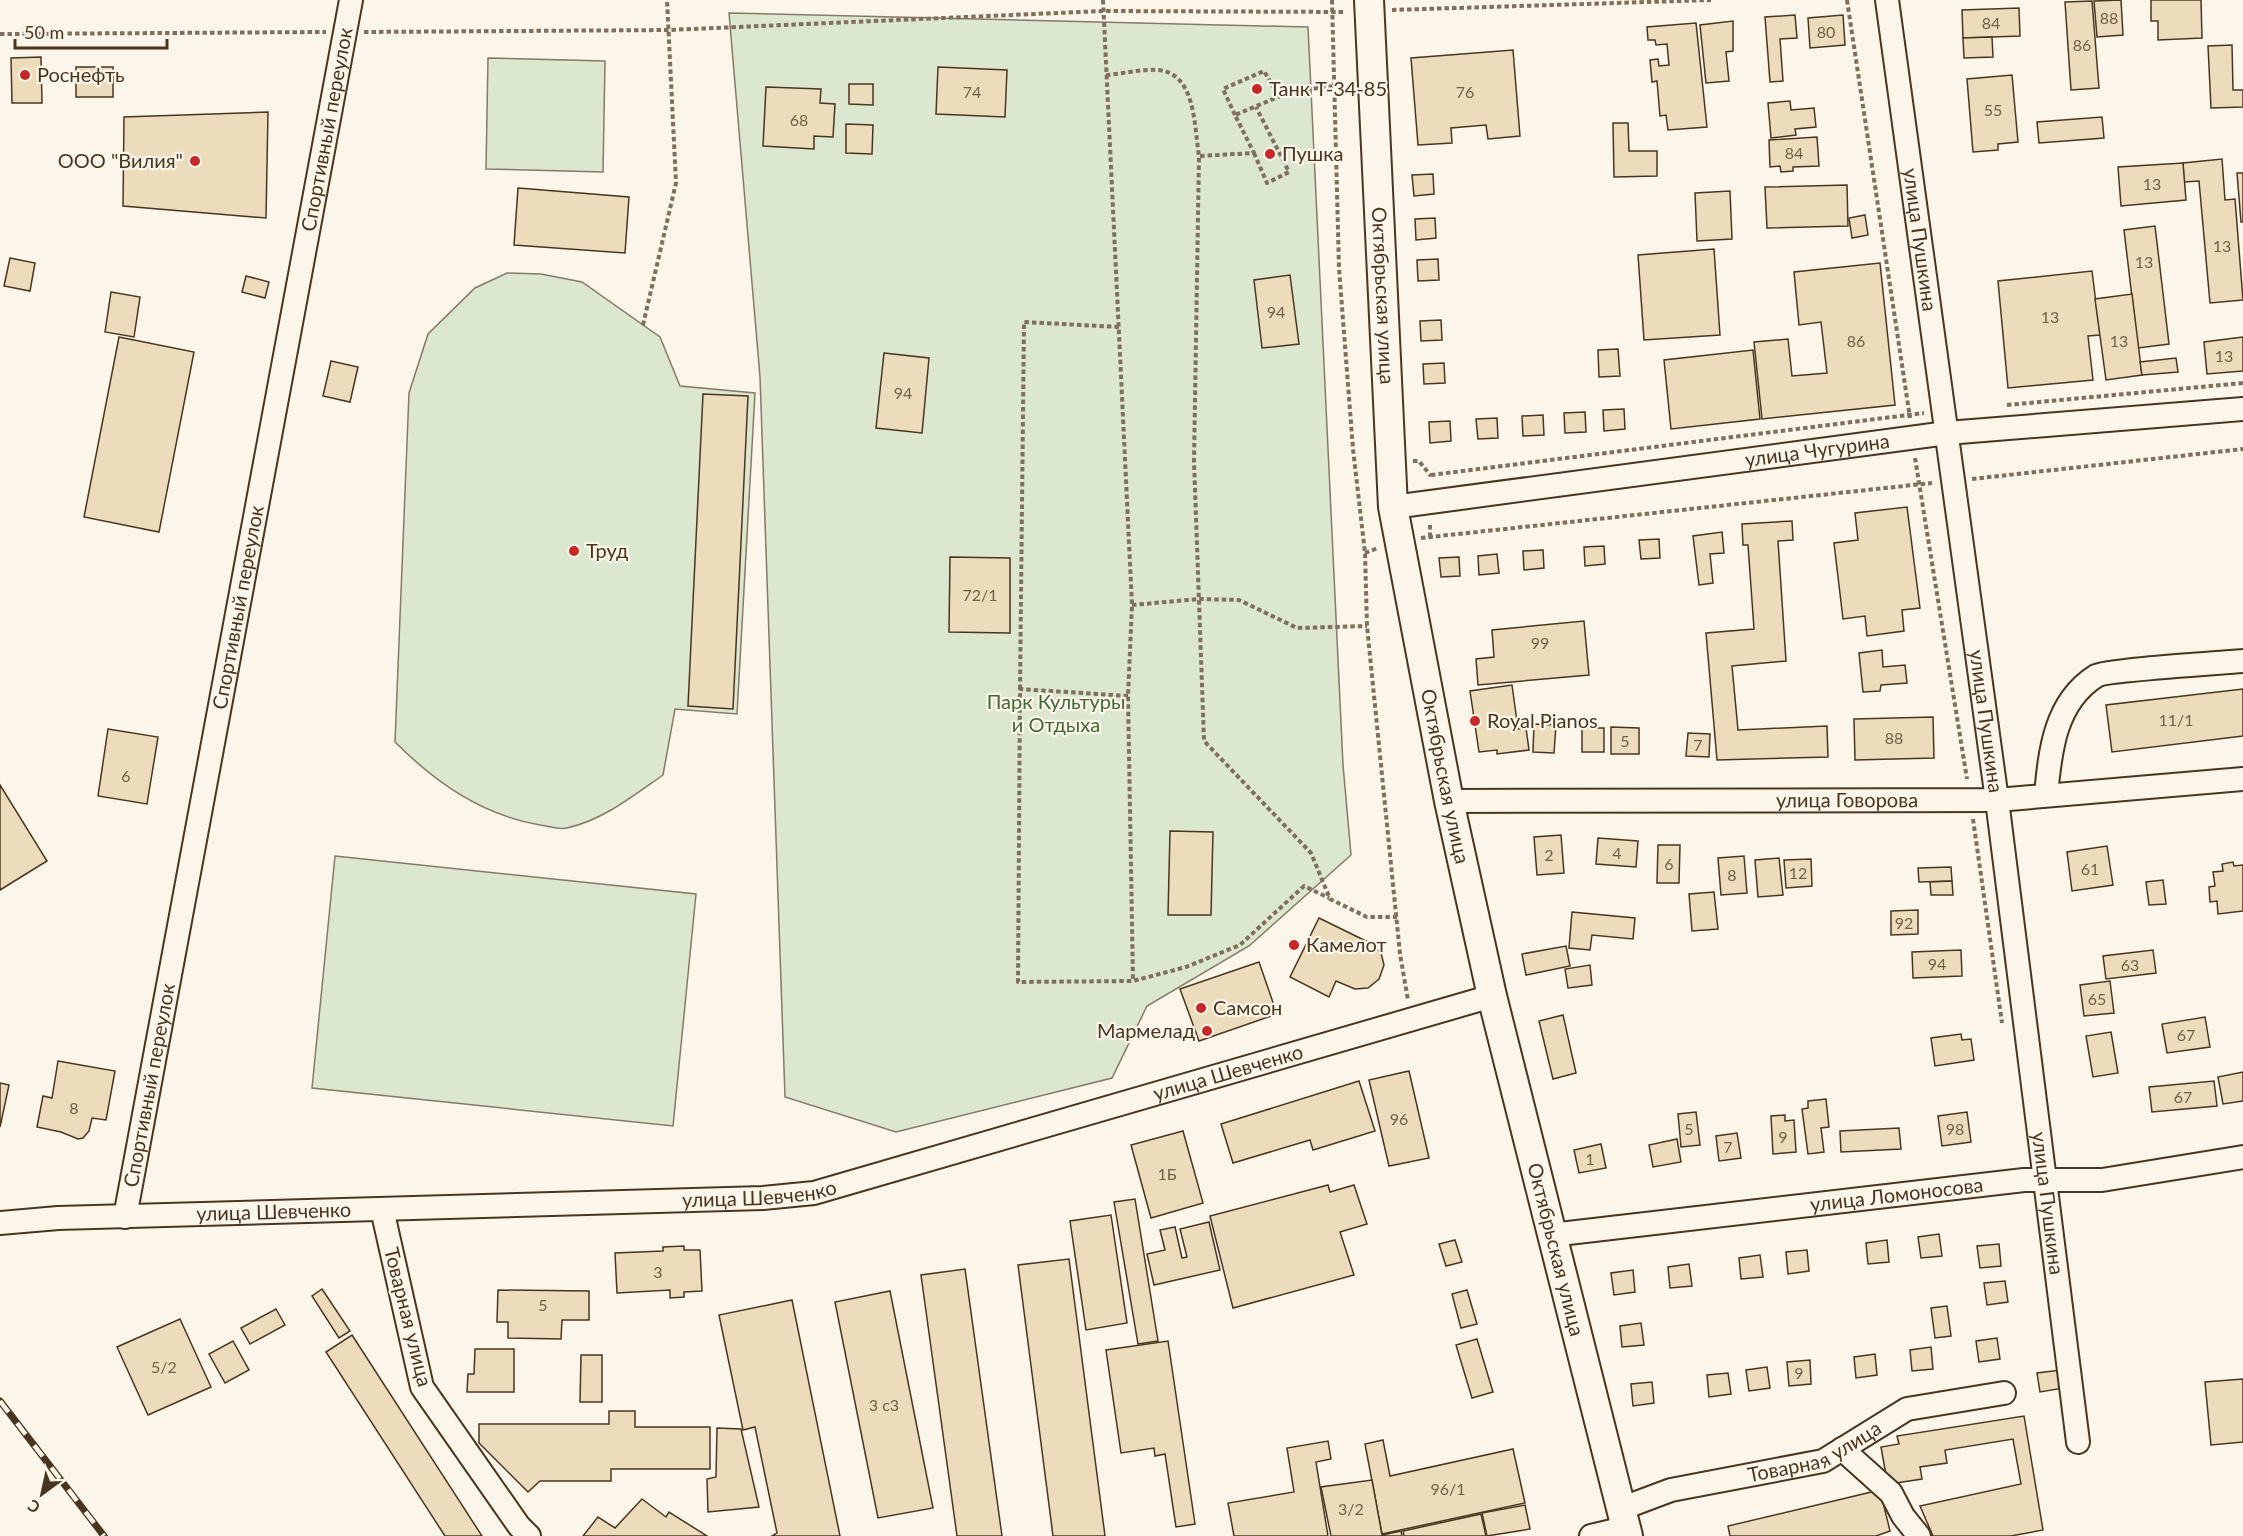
<svg xmlns="http://www.w3.org/2000/svg" width="2243" height="1536" viewBox="0 0 2243 1536" font-family="Lato,sans-serif">
<style>
.green{fill:#dce7d0;stroke:#887966;stroke-width:1.5}
.building{fill:#ecdcbc;stroke:#4a3520;stroke-width:1.5}
.lines{fill:none;stroke-linecap:round;stroke-linejoin:round}
.minor-casing{stroke:#4a3520;stroke-width:26}
.major-casing{stroke:#4a3520;stroke-width:32}
.path{stroke:#7f6f5c;stroke-width:4;stroke-dasharray:4.5 3;stroke-linecap:butt}
.minor{stroke:#fbf6e9;stroke-width:22}
.major{stroke:#fbf6e9;stroke-width:28}
.rail-casing{stroke:#4a3520;stroke-width:7}
.rail{stroke:#fbf6e9;stroke-width:4.5;stroke-dasharray:14;stroke-linecap:butt}
.poi-dot{fill:#c62828;stroke:#fbf6e9;stroke-width:2}
.labels{text-anchor:middle;stroke-width:4.5;stroke-linejoin:round;paint-order:stroke}
.number-label{font-size:16px;fill:#725f47}
.poi-label{font-size:20px;fill:#4a3520;stroke:#fbf6e9;text-anchor:start}
.street-label{font-size:20px;fill:#4a3520;stroke:#fbf6e9}
.park-label{font-size:20px;fill:#436837;stroke:#fbf6e9}
</style>
<rect width="100%" height="100%" fill="#fbf6e9"/>
<g class="green">
<path d="M729,13L1308,27L1343,765L1351,855L1249,946L1147,1006L1112,1078L896,1132L785,1097L760,377Z"/>
<path d="M488,58L605,61L603,172L486,169Z"/>
<path d="M507,273L541,274L582,282L660,337L680,386L755,393L737,714L675,709L663,775C633,796 603,820 567,828C559,830 548,826 540,825C482,815 436,783 395,742L409,393L428,334L475,288Z"/>
<path d="M335,856L696,894L673,1126L312,1088Z"/>
</g>
<g class="building">
<path d="M2121,0L2123,35L2097,37L2094,1Z"/>
<path d="M2151,0H2201L2202,38L2158,40V21H2151Z"/>
<path d="M2092,1L2099,88L2071,90L2065,2Z"/>
<path d="M2019,8L2020,36L1963,38L1962,10Z"/>
<path d="M1795,15L1797,38L1780,39L1783,81L1770,82L1765,17Z"/>
<path d="M1843,15L1845,45L1810,48L1808,18Z"/>
<path d="M1733,21V51L1726,52L1729,81L1706,83L1700,25Z"/>
<path d="M1696,23L1707,127L1668,130L1666,115L1660,116L1657,81L1652,82L1650,60L1658,59L1659,66L1669,65L1667,44L1656,45L1655,40H1648L1647,27Z"/>
<path d="M1992,37L1993,57L1964,58L1963,38Z"/>
<path d="M2232,45L2233,90H2243V107L2211,108L2208,46Z"/>
<path d="M1513,50L1520,136L1488,139L1486,125L1451,128L1452,143L1418,145L1411,58Z"/>
<path d="M41,57L42,103H12L11,58Z"/>
<rect x="76" y="67" width="37" height="30"/>
<path d="M938,67L1007,70L1005,117L936,114Z"/>
<path d="M2012,75L2018,142L1998,144V150L1973,152L1967,79Z"/>
<path d="M849,84H873V105L849,104Z"/>
<path d="M766,87L821,89L820,103L835,104L833,137L814,136V149L763,146Z"/>
<path d="M1790,101L1791,110L1814,108L1816,127L1795,129L1796,135L1771,138L1768,103Z"/>
<path d="M268,112L266,218L123,206L124,117Z"/>
<path d="M2102,117L2104,138L2039,143L2037,122Z"/>
<path d="M1613,123H1628L1629,151H1657V176L1614,177Z"/>
<path d="M846,124L873,125L872,154L846,153Z"/>
<path d="M1817,137L1819,166L1793,167V171L1781,172L1780,166L1770,167L1769,140Z"/>
<path d="M2222,159L2225,200L2235,199L2243,300L2210,303L2199,181L2184,182L2183,163Z"/>
<path d="M2183,163L2186,200L2121,206L2118,167Z"/>
<path d="M2237,173H2243V222H2241Z"/>
<path d="M1433,174L1434,194L1414,196L1412,175Z"/>
<path d="M1847,185L1848,226L1767,228L1765,187Z"/>
<path d="M518,188L629,197L625,253L514,245Z"/>
<path d="M1730,191L1732,239L1697,241L1695,193Z"/>
<path d="M1865,215L1868,235L1852,238L1849,218Z"/>
<path d="M1435,218L1436,238L1416,240L1415,219Z"/>
<path d="M2155,226L2169,344L2138,348L2124,230Z"/>
<path d="M1714,249L1720,335L1644,340L1638,255Z"/>
<path d="M10,258L35,263L30,291L4,286Z"/>
<path d="M1438,259L1439,280L1418,281L1417,260Z"/>
<path d="M1880,263L1895,405L1762,419L1754,342L1788,339L1792,376L1827,373L1821,322L1799,325L1794,272Z"/>
<path d="M2092,271L2100,335L2088,336L2093,380L2008,388L1998,281Z"/>
<path d="M1290,275L1299,344L1262,348L1254,280Z"/>
<path d="M246,276L269,282L265,298L242,292Z"/>
<path d="M111,292L140,297L134,337L105,332Z"/>
<path d="M2132,294L2142,375L2106,380L2095,299Z"/>
<path d="M1441,320L1442,340L1421,341L1420,321Z"/>
<path d="M119,337L194,352L159,532L84,517Z"/>
<path d="M2243,337V371L2207,374L2204,342Z"/>
<path d="M1618,349L1620,376L1599,377L1598,350Z"/>
<path d="M1753,350L1760,419L1671,429L1664,360Z"/>
<path d="M884,353L929,358L922,433L876,428Z"/>
<path d="M2176,358L2178,372L2142,375L2140,362Z"/>
<path d="M331,361L358,367L350,402L323,396Z"/>
<path d="M1444,363L1445,383L1424,384L1423,364Z"/>
<path d="M703,394L748,396L733,709L688,706Z"/>
<path d="M1624,409L1625,429L1604,431L1603,410Z"/>
<path d="M1585,412L1586,432L1565,433L1564,413Z"/>
<path d="M1543,415L1544,435L1523,436L1522,416Z"/>
<path d="M1497,418L1498,438L1478,439L1476,419Z"/>
<path d="M1450,421L1451,441L1430,443L1429,422Z"/>
<path d="M1907,507L1920,608L1902,610L1904,631L1867,636L1865,616L1843,619L1834,543L1858,540L1855,513Z"/>
<path d="M1792,521L1793,540L1778,541L1786,661L1732,666L1738,730L1827,726L1828,757L1717,760L1706,633L1754,629L1748,545H1743L1742,524Z"/>
<path d="M1722,532L1724,553L1710,554L1713,583L1699,585L1693,536Z"/>
<path d="M1659,539L1660,558L1641,559L1639,540Z"/>
<path d="M1604,546L1605,564L1585,566L1584,547Z"/>
<path d="M1543,550L1544,568L1524,570L1523,551Z"/>
<path d="M1497,554L1499,573L1479,575L1478,556Z"/>
<path d="M950,557L1010,558V633L949,632Z"/>
<path d="M1459,557L1460,576L1441,577L1439,558Z"/>
<path d="M1584,621L1589,675L1478,685L1476,659L1494,657L1492,630Z"/>
<path d="M1882,650L1883,667L1905,665L1907,683L1881,685L1880,691L1863,692L1859,653Z"/>
<path d="M1512,685L1518,729L1526,728L1529,750L1497,754V750L1479,752L1470,691Z"/>
<path d="M2243,689V736L2112,752L2106,705Z"/>
<path d="M1933,717L1934,758L1855,760L1854,719Z"/>
<path d="M1534,724L1556,725L1554,753L1533,752Z"/>
<path d="M1611,727L1639,728V754H1611Z"/>
<rect x="1582" y="728" width="22" height="24"/>
<path d="M108,729L158,737L147,804L98,796Z"/>
<path d="M1688,733L1710,734L1709,757L1686,756Z"/>
<path d="M0,785L47,861L0,890Z"/>
<path d="M1170,831L1213,832L1211,915H1168Z"/>
<path d="M1561,835L1564,873L1537,875L1534,837Z"/>
<path d="M1598,838L1638,841L1636,867L1596,864Z"/>
<path d="M1658,845H1680L1679,883H1657Z"/>
<path d="M2107,846L2113,885L2072,891L2067,852Z"/>
<path d="M1744,856L1747,893L1721,895L1718,858Z"/>
<path d="M1779,858L1783,895L1758,897L1755,860Z"/>
<path d="M1811,859L1812,886L1786,888L1784,860Z"/>
<path d="M2233,862L2234,866L2243,865V911L2218,914L2217,901L2210,902L2209,887L2215,886L2213,872L2223,871L2222,864Z"/>
<path d="M1951,867L1952,881L1919,882L1918,868Z"/>
<path d="M2163,880L2166,904L2149,905L2146,882Z"/>
<path d="M1952,881L1953,895H1931L1930,882Z"/>
<path d="M1714,892L1718,929L1692,931L1689,894Z"/>
<path d="M1918,910V934L1891,935V911Z"/>
<path d="M1572,912L1635,918L1633,939L1592,935L1590,950L1569,948Z"/>
<path d="M1319,918L1370,943L1381,953L1384,965L1379,979L1368,988L1355,989L1336,981L1329,997L1290,977Z"/>
<path d="M1566,946L1570,966L1526,975L1522,954Z"/>
<path d="M1961,950L1962,976L1913,978L1912,952Z"/>
<path d="M2153,950L2156,973L2106,979L2103,956Z"/>
<path d="M1259,962L1277,1014L1199,1041L1180,989Z"/>
<path d="M1590,965L1592,985L1568,988L1565,969Z"/>
<path d="M2110,981L2114,1013L2084,1016L2080,985Z"/>
<path d="M1563,1015L1576,1073L1553,1079L1539,1021Z"/>
<path d="M2205,1017L2210,1047L2167,1053L2162,1024Z"/>
<path d="M2111,1032L2118,1073L2093,1077L2086,1036Z"/>
<path d="M1961,1034L1962,1040L1971,1039L1974,1060L1935,1066L1931,1038Z"/>
<path d="M58,1061L115,1071L106,1120L92,1118L89,1131L83,1138L78,1139L61,1132L37,1127L43,1096L52,1098Z"/>
<path d="M1409,1071L1429,1158L1389,1166L1369,1080Z"/>
<path d="M2243,1072V1101L2223,1104L2218,1077Z"/>
<path d="M1359,1081L1375,1131L1313,1150L1310,1140L1233,1163L1221,1124Z"/>
<path d="M2214,1081L2217,1106L2152,1112L2149,1087Z"/>
<path d="M0,1083L9,1085L0,1127Z"/>
<path d="M1826,1099L1829,1127L1821,1128L1824,1152L1808,1154L1802,1109L1808,1108V1101Z"/>
<path d="M1696,1112L1700,1145L1681,1147L1678,1114Z"/>
<path d="M1967,1112L1971,1142L1942,1146L1938,1116Z"/>
<path d="M1785,1115V1121L1794,1120L1796,1152L1773,1154L1771,1116Z"/>
<path d="M1899,1128L1901,1149L1841,1152L1840,1131Z"/>
<path d="M1183,1131L1203,1203L1151,1218L1131,1145Z"/>
<path d="M1737,1133L1741,1158L1719,1161L1716,1136Z"/>
<path d="M1677,1139L1681,1162L1653,1167L1649,1145Z"/>
<path d="M1601,1144L1606,1168L1579,1173L1574,1150Z"/>
<path d="M1328,1185L1330,1192L1354,1185L1367,1224L1340,1232L1354,1275L1233,1308L1210,1216Z"/>
<path d="M1135,1199L1158,1341L1138,1344L1114,1202Z"/>
<path d="M1111,1215L1127,1323L1086,1330L1070,1221Z"/>
<path d="M1209,1222L1220,1270L1154,1285L1147,1254L1165,1250L1160,1230L1175,1227L1182,1258L1187,1257L1180,1229Z"/>
<path d="M1939,1234L1942,1256L1921,1258L1918,1237Z"/>
<path d="M1455,1240L1462,1262L1446,1266L1439,1244Z"/>
<path d="M1887,1240L1889,1262L1868,1264L1866,1243Z"/>
<path d="M1999,1244L2001,1266L1980,1268L1977,1246Z"/>
<path d="M684,1246V1250H700L702,1291L684,1292V1297L670,1298V1290L617,1293L615,1253L663,1251V1247Z"/>
<path d="M1807,1250L1809,1271L1788,1274L1786,1252Z"/>
<path d="M1760,1255L1763,1277L1741,1279L1739,1258Z"/>
<path d="M1069,1259L1105,1536H1053L1018,1265Z"/>
<path d="M1689,1264L1692,1286L1670,1288L1668,1267Z"/>
<path d="M965,1269L1002,1536H957L921,1275Z"/>
<path d="M1633,1270L1635,1292L1614,1295L1611,1273Z"/>
<path d="M2005,1281L2008,1302L1987,1305L1984,1283Z"/>
<path d="M322,1289L350,1331L339,1338L312,1296Z"/>
<path d="M498,1290L589,1291V1320H562L561,1339L508,1338V1322H497Z"/>
<path d="M1467,1290L1477,1324L1461,1328L1452,1294Z"/>
<path d="M890,1291L933,1508L878,1518L835,1302Z"/>
<path d="M792,1300L840,1536H772L777,1533L755,1427L743,1430L719,1315Z"/>
<path d="M1947,1306L1951,1336L1935,1338L1931,1308Z"/>
<path d="M276,1309L285,1325L250,1344L241,1328Z"/>
<path d="M180,1319L211,1387L148,1415L117,1347Z"/>
<path d="M1641,1323L1644,1345L1622,1347L1620,1326Z"/>
<path d="M352,1335L482,1536H445L326,1352Z"/>
<path d="M1997,1338L2000,1359L1979,1362L1976,1341Z"/>
<path d="M1477,1339L1493,1392L1472,1398L1456,1345Z"/>
<path d="M233,1341L249,1370L225,1383L209,1354Z"/>
<path d="M1168,1341L1195,1524L1176,1527L1165,1454L1155,1456L1154,1448L1121,1453L1106,1350Z"/>
<path d="M1931,1347L1933,1369L1912,1371L1910,1350Z"/>
<path d="M475,1349H514V1392H467L468,1374H474Z"/>
<path d="M1875,1354L1877,1375L1856,1378L1854,1357Z"/>
<path d="M581,1355H602V1402H580Z"/>
<path d="M1810,1360L1811,1384L1789,1386L1787,1362Z"/>
<path d="M1767,1367L1770,1388L1749,1391L1746,1370Z"/>
<path d="M2061,1370L2064,1388L2040,1392L2037,1373Z"/>
<path d="M1728,1373L1731,1394L1709,1397L1707,1375Z"/>
<path d="M2243,1379V1442L2211,1445L2205,1382Z"/>
<path d="M1652,1382L1654,1403L1633,1406L1631,1384Z"/>
<path d="M609,1411H635V1427H710V1469H611V1481H540L528,1492L479,1443V1424H609Z"/>
<path d="M2024,1416L2043,1530L2011,1536H1933L1920,1506L2021,1484L2013,1439L1945,1450L1947,1463L1920,1467L1922,1479L1896,1483L1886,1475L1881,1447L1899,1444L1897,1436Z"/>
<path d="M717,1428L741,1429L759,1507L708,1512L707,1479L716,1477Z"/>
<path d="M1383,1440L1390,1476L1513,1449L1525,1503L1382,1534L1365,1444Z"/>
<path d="M1328,1441L1331,1459L1316,1462L1328,1536H1234L1228,1503L1294,1492L1287,1448Z"/>
<path d="M1372,1480L1382,1535L1401,1531L1402,1536H1331L1321,1487Z"/>
<path d="M1880,1490L1890,1531L1876,1536H1730L1728,1526Z"/>
<path d="M642,1499L666,1517L669,1512L707,1536H583L598,1517L615,1528Z"/>
<path d="M1525,1505L1530,1529L1487,1536L1482,1513Z"/>
<path d="M1481,1514L1486,1536H1404L1403,1531Z"/>
</g>
<g class="lines">
<g class="minor-casing">
<g id="minor">
<path id="s1" d="M1887,0L1997,800L2078,1442"/>
<path id="s2" d="M1393,507L1947,433L2243,409"/>
<path d="M2046,795C2050,751 2055,702 2096,676C2106,670 2222,663 2243,661"/>
<path id="s3" d="M1449,801L1997,800L2243,779"/>
<path d="M382,1209L422,1387L519,1526L529,1536"/>
<path id="s4" d="M125,1217L351,0"/>
<path id="s5" d="M0,1223L58,1218L763,1198L814,1193L1492,996"/>
<path id="s6" d="M1551,1235L2024,1180H2102L2243,1157"/>
<path d="M1842,1449L1891,1493L1903,1516L1919,1536"/>
<path id="s7" d="M1623,1508L1671,1490L1823,1461L1907,1409L2004,1393"/>
<path d="M1591,1536L1625,1528"/>
</g>
</g>
<g class="major-casing">
<g id="major">
<path id="s8" d="M1369,0L1393,507L1449,801L1492,996L1628,1536"/>
</g>
</g>
<g class="path">
<path d="M1103,0L1132,605L1128,696L1133,981"/>
<path d="M1332,0L1339,268L1353,449L1365,553L1367,626L1400,954L1408,1000"/>
<path d="M1847,0L1910,418"/>
<path d="M1392,10L1711,0"/>
<path d="M364,32L669,30L1103,11L1346,12"/>
<path d="M0,34L326,32"/>
<path d="M1106,75C1122,74 1140,69 1157,70C1196,72 1194,126 1199,156"/>
<path d="M1333,86L1290,92L1235,115L1254,153L1199,156L1194,461L1204,741L1311,853L1330,899L1367,917H1397"/>
<path d="M1235,115L1223,89L1264,71L1279,97"/>
<path d="M1254,153L1267,183L1289,172L1256,107"/>
<path d="M643,325L676,183L667,0"/>
<path d="M2007,405L2243,383"/>
<path d="M1915,458L1967,779"/>
<path d="M1413,461H1419L1431,476"/>
<path d="M1431,475L1924,413"/>
<path d="M1972,479L2243,449"/>
<path d="M1430,537V522"/>
<path d="M1421,538L1932,483"/>
<path d="M1365,553L1378,548"/>
<path d="M1132,605L1199,599L1239,600L1297,628L1367,626"/>
<path d="M1020,689L1024,322L1119,327"/>
<path d="M1128,696L1020,689L1018,982L1133,981L1186,967L1240,945L1304,886L1329,898"/>
<path d="M1973,819L2002,1023"/>
</g>
<use href="#minor" class="minor"/>
<use href="#major" class="major"/>
<g class="rail-casing">
<path id="rail" d="M0,1401L104,1536"/>
</g>
<use href="#rail" class="rail"/>
</g>
<g class="poi-dot">
<circle cx="25" cy="75" r="6"/>
<circle cx="1257" cy="89" r="6"/>
<circle cx="1270" cy="154" r="6"/>
<circle cx="195" cy="161" r="6"/>
<circle cx="574" cy="551" r="6"/>
<circle cx="1475" cy="721" r="6"/>
<circle cx="1294" cy="945" r="6"/>
<circle cx="1201" cy="1008" r="6"/>
<circle cx="1207" cy="1031" r="6"/>
</g>
<g class="labels">
<g class="number-label">
<text x="2109" y="24">88</text>
<text x="1991" y="29">84</text>
<text x="1826" y="38">80</text>
<text x="2082" y="51">86</text>
<text x="972" y="98">74</text>
<text x="1465" y="98">76</text>
<text x="1993" y="116">55</text>
<text x="799" y="126">68</text>
<text x="1794" y="159">84</text>
<text x="2152" y="190">13</text>
<text x="2222" y="252">13</text>
<text x="2144" y="268">13</text>
<text x="1276" y="318">94</text>
<text x="2050" y="323">13</text>
<text x="1856" y="347">86</text>
<text x="2119" y="347">13</text>
<text x="2224" y="362">13</text>
<text x="903" y="399">94</text>
<text x="980" y="601">72/1</text>
<text x="1540" y="649">99</text>
<text x="2176" y="726">11/1</text>
<text x="1894" y="744">88</text>
<text x="1625" y="747">5</text>
<text x="1698" y="751">7</text>
<text x="126" y="782">6</text>
<text x="1617" y="859">4</text>
<text x="1549" y="861">2</text>
<text x="1669" y="870">6</text>
<text x="2090" y="875">61</text>
<text x="1798" y="879">12</text>
<text x="1732" y="881">8</text>
<text x="1904" y="929">92</text>
<text x="1937" y="970">94</text>
<text x="2130" y="971">63</text>
<text x="2097" y="1005">65</text>
<text x="2186" y="1041">67</text>
<text x="2183" y="1103">67</text>
<text x="74" y="1114">8</text>
<text x="1399" y="1125">96</text>
<text x="1689" y="1135">5</text>
<text x="1955" y="1135">98</text>
<text x="1783" y="1143">9</text>
<text x="1728" y="1153">7</text>
<text x="1590" y="1165">1</text>
<text x="1167" y="1180">1Б</text>
<text x="658" y="1278">3</text>
<text x="543" y="1311">5</text>
<text x="164" y="1373">5/2</text>
<text x="1799" y="1379">9</text>
<text x="884" y="1411">3 с3</text>
<text x="1448" y="1495">96/1</text>
<text x="1351" y="1515">3/2</text>
</g>
<g class="poi-label">
<text x="37" y="82">Роснефть</text>
<text x="1269" y="96">Танк Т-34-85</text>
<text x="1282" y="161">Пушка</text>
<text x="183" y="168" text-anchor="end">ООО "Вилия"</text>
<text x="586" y="558">Труд</text>
<text x="1487" y="728">Royal Pianos</text>
<text x="1306" y="952">Камелот</text>
<text x="1213" y="1015">Самсон</text>
<text x="1195" y="1038" text-anchor="end">Мармелад</text>
</g>
<g class="street-label">
<text dy="7" stroke="none"><textPath href="#s4" startOffset="1106">Спортивный переулок</textPath></text>
<text dy="7" stroke="none"><textPath href="#s1" startOffset="242">улица Пушкина</textPath></text>
<text dy="7" stroke="none"><textPath href="#s8" startOffset="296">Октябрьская улица</textPath></text>
<text dy="7" stroke="none"><textPath href="#s2" startOffset="428">улица Чугурина</textPath></text>
<text dy="7" stroke="none"><textPath href="#s4" startOffset="620">Спортивный переулок</textPath></text>
<text dy="7" stroke="none"><textPath href="#s1" startOffset="728">улица Пушкина</textPath></text>
<text dy="7" stroke="none"><textPath href="#s8" startOffset="782">Октябрьская улица</textPath></text>
<text dy="7" stroke="none"><textPath href="#s3" startOffset="398">улица Говорова</textPath></text>
<text dy="7" stroke="none"><textPath href="#s5" startOffset="1246">улица Шевченко</textPath></text>
<text dy="7" stroke="none"><textPath href="#s4" startOffset="134">Спортивный переулок</textPath></text>
<text dy="7" stroke="none"><textPath href="#s5" startOffset="760">улица Шевченко</textPath></text>
<text dy="7" stroke="none"><textPath href="#s6" startOffset="348">улица Ломоносова</textPath></text>
<text dy="7" stroke="none"><textPath href="#s1" startOffset="1214">улица Пушкина</textPath></text>
<text dy="7" stroke="none"><textPath href="#s5" startOffset="274">улица Шевченко</textPath></text>
<text dy="7" stroke="none"><textPath href="#s8" startOffset="1268">Октябрьская улица</textPath></text>
<text transform="translate(408 1317) rotate(76)" y="7">Товарная улица</text>
<text dy="7" stroke="none"><textPath href="#s7" startOffset="201">Товарная улица</textPath></text>
</g>
<g class="park-label">
<text x="1056" y="709">Парк Культуры<tspan x="1056" dy="23">и Отдыха</tspan></text>
</g>
</g>
<g transform="translate(42 1494) rotate(213)" stroke="#fbf6e9" stroke-width="4.5" paint-order="stroke">
<path d="M0-4.5L10 22L0 15L-10 22Z" fill="#4a3520"/>
<text y="-9" font-size="16" font-weight="bold" text-anchor="middle" fill="#4a3520">С</text>
</g>
<path d="M15 39v9h152v-9" fill="none" stroke="#4a3520" stroke-width="3"/>
<text x="24" y="39" font-size="18" fill="#4a3520" stroke="#fbf6e9" stroke-width="4.5" paint-order="stroke">50 m</text>
</svg>
